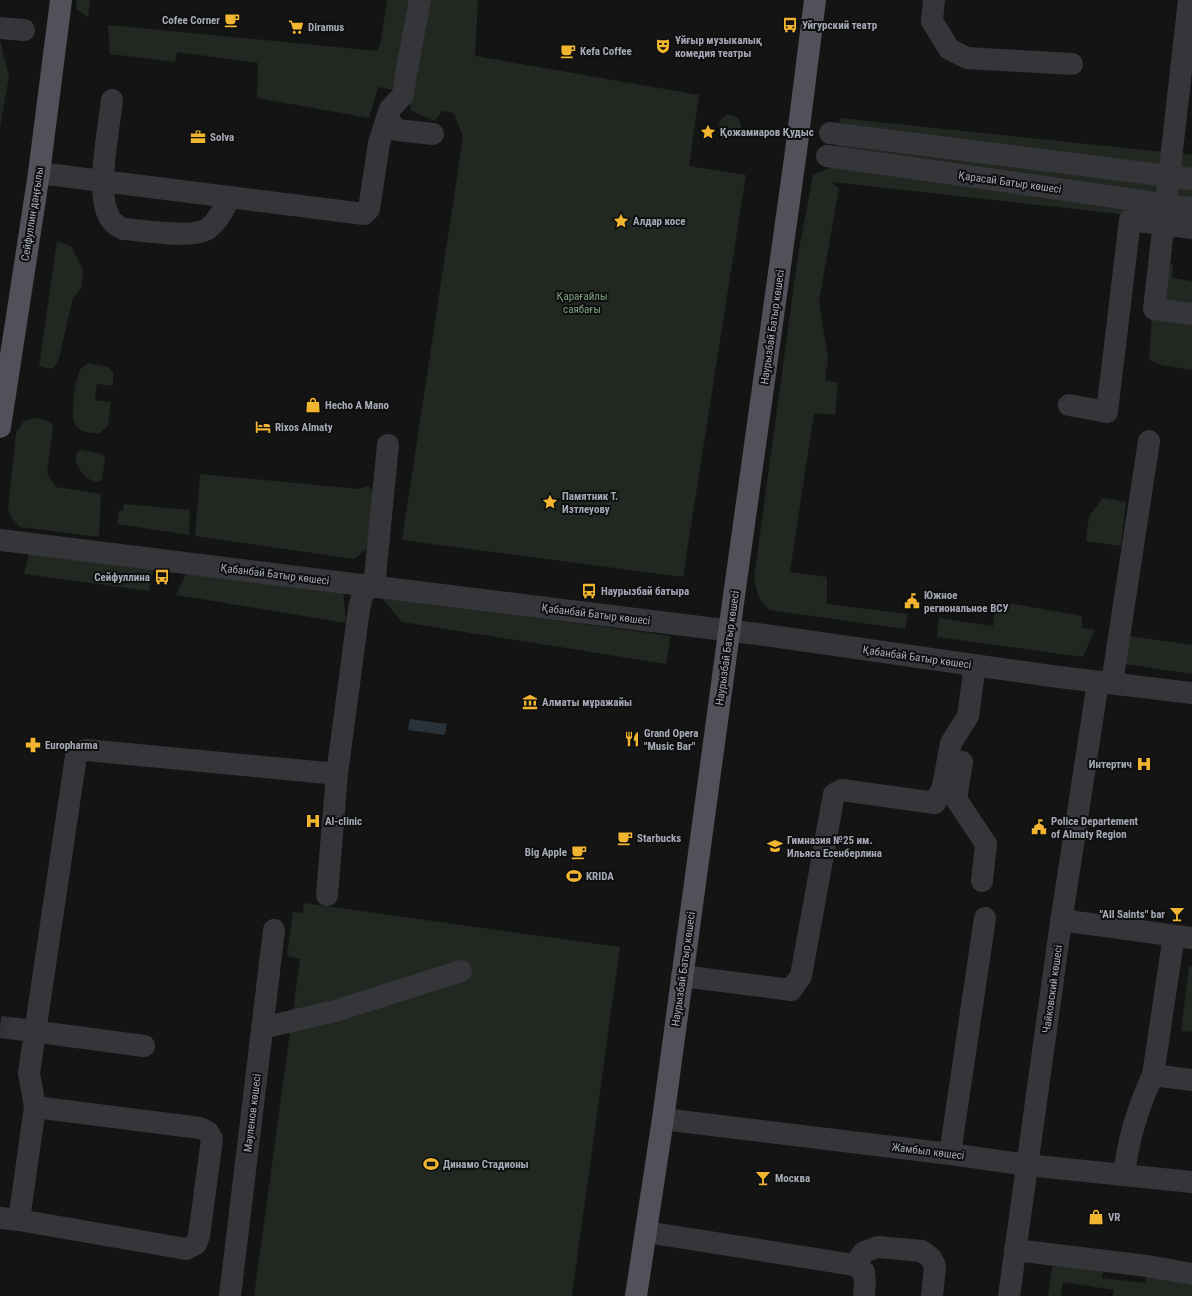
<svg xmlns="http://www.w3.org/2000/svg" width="1192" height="1296" viewBox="0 0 1192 1296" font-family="'Roboto Condensed',sans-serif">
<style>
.green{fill:#202821}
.water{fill:#2a3239}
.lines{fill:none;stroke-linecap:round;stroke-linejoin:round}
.minor-tunnel{stroke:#313235;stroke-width:22;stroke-dasharray:22 11;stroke-linecap:butt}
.minor{stroke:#35353a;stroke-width:22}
.major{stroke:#515259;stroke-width:22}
.labels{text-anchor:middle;stroke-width:4;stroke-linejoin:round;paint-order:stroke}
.poi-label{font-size:11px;font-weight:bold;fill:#a5aab6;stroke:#0f0f10;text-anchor:start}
.street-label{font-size:11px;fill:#a5aab6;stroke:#0f0f10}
.park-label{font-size:11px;fill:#7ca17f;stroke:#0f0f10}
</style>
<rect width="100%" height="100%" fill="#141415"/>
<g class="green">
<path d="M77,0H90L88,17L76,9Z"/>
<path d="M387,0H478L475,56L699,95L689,166L746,175L683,577L402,540L463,137L454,113L442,111L435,121L411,111L409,93L378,87L369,118L257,98L258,63L177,52L175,62L110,54L108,25L377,51L381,41Z"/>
<path d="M0,40L9,77L0,127Z"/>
<circle cx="730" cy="126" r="11"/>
<path d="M840,118L1192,155V222L832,182L839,189L819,301L828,359L825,380L838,383L835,415L814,413L790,572L827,577V604L908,614L905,629L769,610L758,596L754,578L798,255L813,175L834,166Z"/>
<path d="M57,241L71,246L83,269L82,287L73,298L58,362L52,369L39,366Z"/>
<path d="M1173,264L1172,278L1192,281V310L1158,306L1163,265Z"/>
<path d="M1152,314L1192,319V370L1161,365L1149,360Z"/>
<path d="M89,363L108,367L113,372V386L97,384L95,400L111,402L108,426L100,433C92,433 83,433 77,427C69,419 75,380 80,370C82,367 86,365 89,363Z"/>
<path d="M33,418L46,420L52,424L53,430L47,473L56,487L101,494L99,537L20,527L11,517L8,508L16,433L24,421Z"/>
<path d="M81,450L102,454L105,459L102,480C89,487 71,464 77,452Z"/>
<path d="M200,474L359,489L369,486L374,493L368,548L354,559L195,536Z"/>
<path d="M1103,498L1126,502L1121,546L1086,541L1089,516Z"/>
<path d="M124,504L190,510L189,535L117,524L119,511H123Z"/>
<path d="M30,550L154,565L149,591L24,574Z"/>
<path d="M188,569L343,590L346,623L176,595Z"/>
<path d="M381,597L671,636L666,664L402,622Z"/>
<path d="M997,601L1082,616V628L1095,630L1083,657L937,637L939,618L993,626Z"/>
<path d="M1129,636L1192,645V674L1125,664Z"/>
<path d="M304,903L620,947L572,1296H254L300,959L287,956L293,912L303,913Z"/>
<path d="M1189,966H1192V1032L1181,1031Z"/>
<path d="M1054,1257L1104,1264L1102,1278L1145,1283L1147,1269L1192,1278V1296H1113L1114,1290L1063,1282L1061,1296H1048Z"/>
</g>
<path class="water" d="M410,719L447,724L445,735L408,730Z"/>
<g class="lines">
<path class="minor-tunnel" d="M0,1027L17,1029"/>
<g class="minor">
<path d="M934,0L932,21L949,49L967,58L1072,64"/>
<path d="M1189,0L1154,309L1192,314"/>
<path d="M0,28L24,30"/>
<path d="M112,100C109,129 96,189 108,214C111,222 116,225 123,229C143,230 193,240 209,228C219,220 224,208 230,197"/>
<path d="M388,119L397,130L433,134"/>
<path d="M830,133L1192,179"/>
<path d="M827,156L1192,208"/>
<path d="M39,173L364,214L369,209L379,143L390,109L403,95L406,74L420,0"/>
<path d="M1069,405L1107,412L1130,220L1192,228"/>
<path d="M0,540L765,635L1051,676L1192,693"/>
<path d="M374,587L388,445"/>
<path d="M1112,683L1149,441"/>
<path d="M962,762L956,799L986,844L982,881"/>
<path d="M327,895L337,774"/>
<path d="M1061,920L1192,938"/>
<path d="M1172,948L1153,1075L1192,1080"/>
<path d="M682,976L791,990L801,976L834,794L842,790L935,803L943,786L951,743L968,716L975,665"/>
<path d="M262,1028L335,1011L461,971"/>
<path d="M17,1029L144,1046"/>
<path d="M663,1119L950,1154L1027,1165L1192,1182"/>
<path d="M950,1154L985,918"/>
<path d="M1124,1175C1128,1139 1138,1107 1153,1075"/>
<path d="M0,1218L19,1220L35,1107L29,1073L76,756L79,752L86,750L337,774L359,609L365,585"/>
<path d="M19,1220L186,1249L196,1244L199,1236L212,1139L208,1132L200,1128L35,1107"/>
<path d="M646,1232L854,1265L864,1272L865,1283L864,1296"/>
<path d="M1015,1250L1147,1266L1192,1274"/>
<path d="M854,1265L864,1252L878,1247L922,1251L931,1258L935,1266L932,1296"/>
<path d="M230,1296L274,930"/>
<path d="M1009,1296L1060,929L1098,682"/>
</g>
<g class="major">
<path d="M0,427L39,173L61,0"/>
<path d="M636,1296L663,1119L733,603L796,151L815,0"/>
</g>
</g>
<defs>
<g id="cafe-bare" transform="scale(1.2)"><path d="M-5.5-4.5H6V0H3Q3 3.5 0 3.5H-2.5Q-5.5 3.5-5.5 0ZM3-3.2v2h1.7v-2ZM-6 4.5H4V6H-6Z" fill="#f1b530" stroke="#0f0f10" stroke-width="2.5" paint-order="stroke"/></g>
<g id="bus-bare" transform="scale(1.2)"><path d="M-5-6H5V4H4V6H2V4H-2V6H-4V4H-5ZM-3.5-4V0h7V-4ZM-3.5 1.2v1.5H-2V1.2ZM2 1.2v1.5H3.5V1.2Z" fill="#f1b530" stroke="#0f0f10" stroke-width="2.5" paint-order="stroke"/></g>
<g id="supermarket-bare" transform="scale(1.2)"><path d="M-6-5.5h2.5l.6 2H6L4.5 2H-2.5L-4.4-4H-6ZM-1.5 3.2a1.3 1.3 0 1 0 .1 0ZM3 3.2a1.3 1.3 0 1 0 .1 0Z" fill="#f1b530" stroke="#0f0f10" stroke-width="2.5" paint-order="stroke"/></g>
<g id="theatre-bare" transform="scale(1.2)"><path d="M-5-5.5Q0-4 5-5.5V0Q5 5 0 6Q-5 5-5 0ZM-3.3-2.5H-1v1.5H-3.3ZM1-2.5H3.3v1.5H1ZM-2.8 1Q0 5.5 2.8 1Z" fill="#f1b530" stroke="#0f0f10" stroke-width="2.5" paint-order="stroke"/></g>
<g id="sight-bare" transform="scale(1.2)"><path d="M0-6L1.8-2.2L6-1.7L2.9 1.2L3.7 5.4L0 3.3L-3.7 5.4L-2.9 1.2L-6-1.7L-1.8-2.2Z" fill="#f1b530" stroke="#0f0f10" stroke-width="2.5" paint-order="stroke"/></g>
<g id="office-bare" transform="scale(1.2)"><path d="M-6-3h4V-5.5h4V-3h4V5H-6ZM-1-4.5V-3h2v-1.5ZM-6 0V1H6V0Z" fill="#f1b530" stroke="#0f0f10" stroke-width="2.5" paint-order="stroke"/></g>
<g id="shop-bare" transform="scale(1.2)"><path d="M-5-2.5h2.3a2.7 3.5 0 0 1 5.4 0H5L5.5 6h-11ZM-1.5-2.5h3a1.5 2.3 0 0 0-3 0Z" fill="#f1b530" stroke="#0f0f10" stroke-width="2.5" paint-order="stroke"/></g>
<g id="hotel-bare" transform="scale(1.2)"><path d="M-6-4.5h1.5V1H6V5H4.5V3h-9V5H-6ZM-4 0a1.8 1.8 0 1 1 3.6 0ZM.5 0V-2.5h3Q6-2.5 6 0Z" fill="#f1b530" stroke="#0f0f10" stroke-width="2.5" paint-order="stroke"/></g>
<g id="civic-bare" transform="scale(1.2)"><path d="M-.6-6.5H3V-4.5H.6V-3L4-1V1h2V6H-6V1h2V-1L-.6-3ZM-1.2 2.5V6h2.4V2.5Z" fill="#f1b530" stroke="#0f0f10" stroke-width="2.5" paint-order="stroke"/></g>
<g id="museum-bare" transform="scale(1.2)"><path d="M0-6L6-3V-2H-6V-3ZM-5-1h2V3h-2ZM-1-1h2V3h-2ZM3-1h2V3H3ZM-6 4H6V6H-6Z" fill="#f1b530" stroke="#0f0f10" stroke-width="2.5" paint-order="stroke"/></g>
<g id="restaurant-bare" transform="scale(1.2)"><path d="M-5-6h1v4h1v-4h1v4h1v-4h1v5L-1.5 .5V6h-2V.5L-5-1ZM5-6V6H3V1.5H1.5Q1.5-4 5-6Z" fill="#f1b530" stroke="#0f0f10" stroke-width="2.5" paint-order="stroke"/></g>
<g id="pharmacy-bare" transform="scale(1.2)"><path d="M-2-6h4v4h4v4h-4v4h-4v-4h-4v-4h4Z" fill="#f1b530" stroke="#0f0f10" stroke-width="2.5" paint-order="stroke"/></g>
<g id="hospital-bare" transform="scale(1.2)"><path d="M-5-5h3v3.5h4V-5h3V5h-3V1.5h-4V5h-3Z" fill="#f1b530" stroke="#0f0f10" stroke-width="2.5" paint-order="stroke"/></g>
<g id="school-bare" transform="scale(1.2)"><path d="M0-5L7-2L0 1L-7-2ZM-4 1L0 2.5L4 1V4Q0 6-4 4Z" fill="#f1b530" stroke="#0f0f10" stroke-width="2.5" paint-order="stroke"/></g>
<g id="stadium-bare" transform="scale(1.2)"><path d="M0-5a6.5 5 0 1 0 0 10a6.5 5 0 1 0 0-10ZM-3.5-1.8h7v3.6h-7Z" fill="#f1b530" stroke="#0f0f10" stroke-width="2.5" paint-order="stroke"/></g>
<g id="bar-bare" transform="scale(1.2)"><path d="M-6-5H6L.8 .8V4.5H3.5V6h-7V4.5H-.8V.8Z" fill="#f1b530" stroke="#0f0f10" stroke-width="2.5" paint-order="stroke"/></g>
</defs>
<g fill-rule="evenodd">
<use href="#cafe-bare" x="232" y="20"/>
<use href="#bus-bare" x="790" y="25"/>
<use href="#supermarket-bare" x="296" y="27"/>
<use href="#theatre-bare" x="663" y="46"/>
<use href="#cafe-bare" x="568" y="51"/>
<use href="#sight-bare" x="708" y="132"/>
<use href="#office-bare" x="198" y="137"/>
<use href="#sight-bare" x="621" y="221"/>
<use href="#shop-bare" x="313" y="405"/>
<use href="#hotel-bare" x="263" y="427"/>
<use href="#sight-bare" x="550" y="502"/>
<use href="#bus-bare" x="162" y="577"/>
<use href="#bus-bare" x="589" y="591"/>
<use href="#civic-bare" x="912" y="601"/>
<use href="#museum-bare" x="530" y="702"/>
<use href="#restaurant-bare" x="632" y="739"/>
<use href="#pharmacy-bare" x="33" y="745"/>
<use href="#hospital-bare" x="1144" y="764"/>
<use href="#hospital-bare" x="313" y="821"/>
<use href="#civic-bare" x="1039" y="827"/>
<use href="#cafe-bare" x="625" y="838"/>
<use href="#school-bare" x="775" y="846"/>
<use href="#cafe-bare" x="579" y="852"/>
<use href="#stadium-bare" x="574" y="876"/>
<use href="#bar-bare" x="1177" y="914"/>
<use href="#stadium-bare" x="431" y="1164"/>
<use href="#bar-bare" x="763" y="1178"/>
<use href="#shop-bare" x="1096" y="1217"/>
</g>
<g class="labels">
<g class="poi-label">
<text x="220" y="24" text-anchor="end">Cofee Corner</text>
<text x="802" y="29">Уйгурский театр</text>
<text x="308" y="31">Diramus</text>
<text x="675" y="44">Ұйғыр музыкалық<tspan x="675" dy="13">комедия театры</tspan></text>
<text x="580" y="55">Kefa Coffee</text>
<text x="720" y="136">Қожамиаров Қудыс</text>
<text x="210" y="141">Solva</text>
<text x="633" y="225">Алдар косе</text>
<text x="325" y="409">Hecho A Mano</text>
<text x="275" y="431">Rixos Almaty</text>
<text x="562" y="500">Памятник Т.<tspan x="562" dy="13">Изтлеуову</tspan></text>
<text x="150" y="581" text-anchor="end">Сейфуллина</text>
<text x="601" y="595">Наурызбай батыра</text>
<text x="924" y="599">Южное<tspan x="924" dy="13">региональное ВСУ</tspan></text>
<text x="542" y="706">Алматы мұражайы</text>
<text x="644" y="737">Grand Opera<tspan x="644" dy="13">"Music Bar"</tspan></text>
<text x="45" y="749">Europharma</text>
<text x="1132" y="768" text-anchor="end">Интертич</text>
<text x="325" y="825">Al-clinic</text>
<text x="1051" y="825">Police Departement<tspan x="1051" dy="13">of Almaty Region</tspan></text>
<text x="637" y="842">Starbucks</text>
<text x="787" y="844">Гимназия №25 им.<tspan x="787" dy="13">Ильяса Есенберлина</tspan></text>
<text x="567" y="856" text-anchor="end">Big Apple</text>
<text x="586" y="880">KRIDA</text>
<text x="1165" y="918" text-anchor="end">"All Saints" bar</text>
<text x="443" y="1168">Динамо Стадионы</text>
<text x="775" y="1182">Москва</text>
<text x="1108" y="1221">VR</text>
</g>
<g class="street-label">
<text transform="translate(1010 182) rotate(8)" y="4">Қарасай Батыр көшесі</text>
<text transform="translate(32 214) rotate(-81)" y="4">Сейфуллин даңғылы</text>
<text transform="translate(772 327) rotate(-82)" y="4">Наурызбай Батыр көшесі</text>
<text transform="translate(275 574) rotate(7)" y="4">Қабанбай Батыр көшесі</text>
<text transform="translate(596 614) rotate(7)" y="4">Қабанбай Батыр көшесі</text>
<text transform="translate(727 648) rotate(-82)" y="4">Наурызбай Батыр көшесі</text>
<text transform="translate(917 657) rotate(8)" y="4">Қабанбай Батыр көшесі</text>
<text transform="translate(683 969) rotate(-82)" y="4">Наурызбай Батыр көшесі</text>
<text transform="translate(1052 989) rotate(-82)" y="4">Чайковский көшесі</text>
<text transform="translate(252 1113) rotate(-83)" y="4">Мәуленов көшесі</text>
<text transform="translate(928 1151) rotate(7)" y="4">Жамбыл көшесі</text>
</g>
<g class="park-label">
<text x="582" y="300">Қарағайлы<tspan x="582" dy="13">саябағы</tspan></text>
</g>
</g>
</svg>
